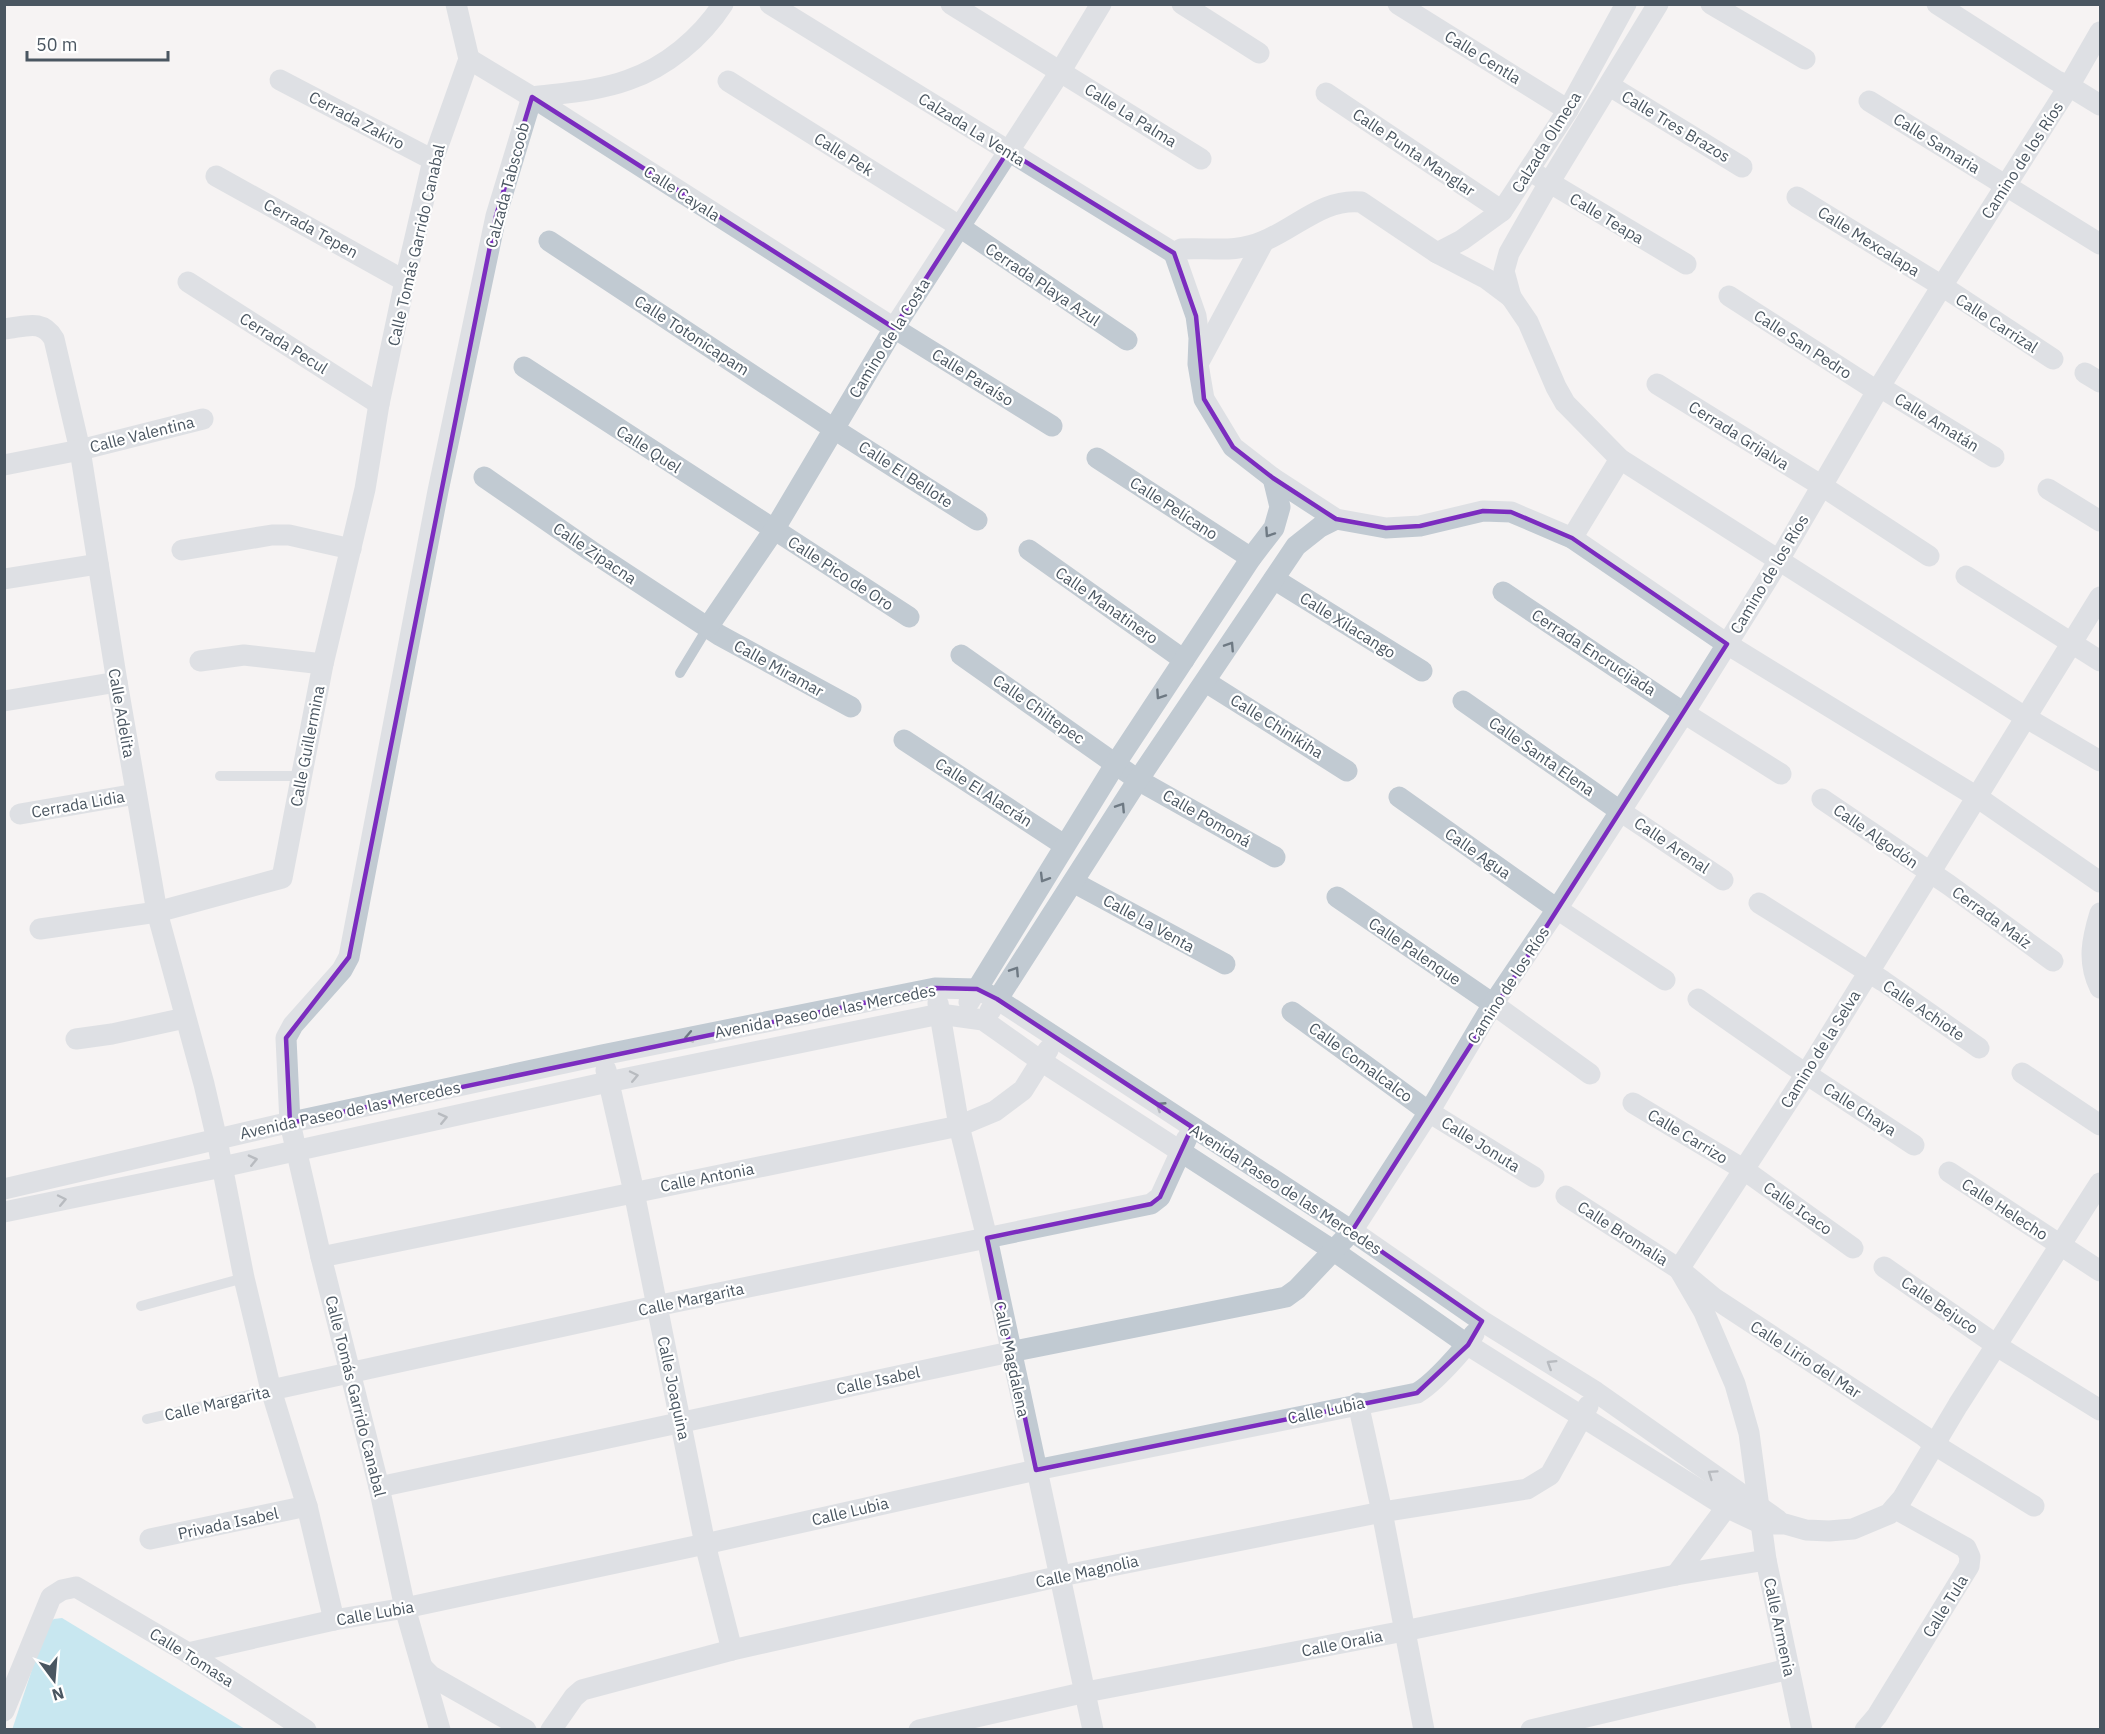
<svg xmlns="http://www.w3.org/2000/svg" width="2105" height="1734" viewBox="0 0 2105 1734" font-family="'IBM Plex Sans',sans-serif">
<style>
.water{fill:#90daee}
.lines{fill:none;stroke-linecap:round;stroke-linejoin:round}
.lane{stroke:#c1cad2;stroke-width:10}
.street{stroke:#c1cad2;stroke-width:21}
.oneway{stroke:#6e7983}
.marked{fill:none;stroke:#7b2cbf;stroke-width:4.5;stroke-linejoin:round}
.labels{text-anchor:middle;stroke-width:4.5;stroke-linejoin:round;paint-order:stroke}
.street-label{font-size:16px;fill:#4a5661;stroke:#fff}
</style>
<rect width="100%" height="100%" fill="#f5f3f3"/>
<path class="water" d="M62,1618L245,1729L12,1730L47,1624L54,1619Z"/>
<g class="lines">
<g class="lane">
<path d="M680,673L708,627"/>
<path d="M220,776H301"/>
<path d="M141,1306L244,1278"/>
<path d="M147,1419L271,1390"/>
</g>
<g class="street">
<path d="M770,4L1174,253"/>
<path d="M951,4L1201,159"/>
<path d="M1182,4L1259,53"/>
<path d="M1398,4L1568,110"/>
<path d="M1658,4L1549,183L1509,253L1504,271L1511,297L1528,322L1556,387L1565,403L1620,459L2025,717L2100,761"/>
<path d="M1711,4L1805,59"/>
<path d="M1937,4L2057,81L2069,86L2100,105"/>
<path d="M469,59L532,97L894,328L1052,426"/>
<path d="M280,80L433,160"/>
<path d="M728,81L948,219L1127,340"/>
<path d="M1610,86L1742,167"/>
<path d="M1326,93L1502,211"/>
<path d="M1869,101L2100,244"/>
<path d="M1537,175L1686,264"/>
<path d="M216,176L405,281"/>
<path d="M1797,197L1942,286L2053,359"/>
<path d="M549,241L834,429L977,520"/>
<path d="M1174,253L1196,316L1199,338L1198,364L1204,399L1233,447L1273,478L1336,519L1386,528L1420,526L1483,511L1511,512L1572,538L1727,644L1977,797L2100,882"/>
<path d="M1174,253L1181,249C1211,247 1234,254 1264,241C1297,227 1324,198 1361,202L1437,253L1487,279L1511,297"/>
<path d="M1437,253L1462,240L1502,211L1568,110L1626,4"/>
<path d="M188,282L379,404"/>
<path d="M1729,296L1877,391"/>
<path d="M4,329C25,327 42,318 54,339L80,450L117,682L157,912L204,1084L217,1140L244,1278L271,1390L307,1506L334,1620"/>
<path d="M1200,360L1264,241"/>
<path d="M524,367L909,617"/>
<path d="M2085,373L2100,382"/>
<path d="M1657,384L1822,486L1929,556"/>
<path d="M1880,387L1994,457"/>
<path d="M1097,458L1251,558"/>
<path d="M4,465L80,450L203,419"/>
<path d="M484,477L591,551L719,635L851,707"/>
<path d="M2048,489L2100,521"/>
<path d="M1572,538L1620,459"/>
<path d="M182,550L272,535H289L351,549"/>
<path d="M1029,550L1184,660"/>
<path d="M1966,576L2100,661"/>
<path d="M4,579L98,564"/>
<path d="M1274,579L1422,671"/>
<path d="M1503,592L1684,713L1781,774"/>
<path d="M708,627L774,530L894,328L1060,72L1101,4"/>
<path d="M961,655L1138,780L1275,857"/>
<path d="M200,661L244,655L323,664"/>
<path d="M1206,682L1347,771"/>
<path d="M4,701L117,682"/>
<path d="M1463,701L1620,811L1723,880"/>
<path d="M904,740L1064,845"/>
<path d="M1399,797L1557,909L1665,980"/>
<path d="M1822,799L1949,885L2053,961"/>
<path d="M20,814L136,794"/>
<path d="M1073,882L1225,964"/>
<path d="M1337,897L1493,1004L1590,1074"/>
<path d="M1759,903L1883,981L1979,1048"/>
<path d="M2100,913C2092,939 2087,962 2100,988"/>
<path d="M40,929L157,912L282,878L323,664L365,489L379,404L405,281L433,160L469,59L456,4"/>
<path d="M1698,999L1791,1064L1914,1145"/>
<path d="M969,1002L1116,763L1251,558L1274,528L1280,507L1273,478"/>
<path d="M938,1003L959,1126L987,1238L1093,1730"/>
<path d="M990,1011L1138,780L1296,546L1320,527L1336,519"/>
<path d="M1292,1012L1429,1112L1534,1177"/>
<path d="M76,1039L112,1034L185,1018"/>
<path d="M606,1070L634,1192L705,1544L732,1650"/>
<path d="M2022,1073L2100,1125"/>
<path d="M1633,1103L1743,1169L1853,1248"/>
<path d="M1949,1172L2100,1271"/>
<path d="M4,1189L278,1125L602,1055L935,988L977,989L997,999L1352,1231L1482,1321L1596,1392L1778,1520"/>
<path d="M1566,1196L1679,1269L1714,1298L1924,1436L1935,1445L2034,1506"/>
<path d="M4,1212L222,1167L608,1082L940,1014L983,1020L1041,1061L1334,1251L1468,1345L1728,1508L1762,1524H1785L1806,1530L1829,1531L1853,1529L1889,1514L1902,1499L1958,1405L2100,1183"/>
<path d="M321,1257L959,1126L995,1111L1023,1090L1048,1050"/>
<path d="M1884,1267L2005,1351L2100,1410"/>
<path d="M271,1390L656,1306L1151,1204L1160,1197L1187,1138"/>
<path d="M1358,1403L1382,1512L1424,1730"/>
<path d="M379,1487L1010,1352L1286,1297L1297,1289L1352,1231L1429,1112L1493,1004L1557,909L1684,713L1769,577L1877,391L1942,286L2069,86L2100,32"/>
<path d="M150,1539L307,1506"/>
<path d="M1676,1575L1734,1497"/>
<path d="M188,1653L334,1620L405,1608L705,1544L1036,1470L1417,1393C1433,1384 1464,1350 1474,1334"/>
<path d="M423,1668L431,1676L526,1730"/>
<path d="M4,1711L51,1597L62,1590L76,1587L188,1653L306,1730"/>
<path d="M440,1730L405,1608L379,1487L321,1257L290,1123L286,1038L293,1025L342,970L349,957L438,491L496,216L532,97C563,93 598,91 628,80C666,67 701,38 723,4"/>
<path d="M551,1730L574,1697L582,1690L732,1650L1061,1576L1382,1512L1527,1489L1550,1475L1588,1406"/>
<path d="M919,1730L1086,1692L1404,1631L1676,1575L1766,1560"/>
<path d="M1531,1730L1789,1669"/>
<path d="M1802,1730L1766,1560L1749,1433L1735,1384L1704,1312L1679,1269L1806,1074L2100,597"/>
<path d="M1865,1730L1877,1716L1969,1566L1970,1557L1966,1548L1894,1508"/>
</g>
</g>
<defs><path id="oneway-chevron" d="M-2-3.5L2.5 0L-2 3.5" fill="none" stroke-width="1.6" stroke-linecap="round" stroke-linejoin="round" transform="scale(1.5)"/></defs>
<g class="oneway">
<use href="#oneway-chevron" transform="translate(1269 533) rotate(124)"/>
<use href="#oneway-chevron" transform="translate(1230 646) rotate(-57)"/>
<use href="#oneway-chevron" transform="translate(1160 695) rotate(124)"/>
<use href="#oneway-chevron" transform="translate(1121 807) rotate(-57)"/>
<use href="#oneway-chevron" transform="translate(1044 878) rotate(121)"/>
<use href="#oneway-chevron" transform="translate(1015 971) rotate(-57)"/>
<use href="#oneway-chevron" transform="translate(689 1037) rotate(169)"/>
<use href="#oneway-chevron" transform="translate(634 1076) rotate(-12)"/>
<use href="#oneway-chevron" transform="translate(1160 1106) rotate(-147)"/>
<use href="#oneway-chevron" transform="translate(443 1118) rotate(-13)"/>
<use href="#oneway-chevron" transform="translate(253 1160) rotate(-13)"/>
<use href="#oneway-chevron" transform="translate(62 1200) rotate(-12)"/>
<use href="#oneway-chevron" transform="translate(1551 1364) rotate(-148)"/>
<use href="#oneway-chevron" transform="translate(1712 1474) rotate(-145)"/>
</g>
<path d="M0 0H2105V1734H0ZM532,97L894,328L1008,151L1174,253L1196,316L1204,399L1233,447L1273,478L1336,519L1386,528L1420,526L1483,511L1511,512L1572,538L1727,644L1352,1231L1482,1321L1468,1345L1417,1393L1036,1470L987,1238L1151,1204L1160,1197L1192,1127L997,999L977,989L935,988L290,1123L286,1038L349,957L496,216Z" fill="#f5f3f3" fill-opacity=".55" fill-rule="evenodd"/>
<path class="marked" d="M532,97L894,328L1008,151L1174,253L1196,316L1204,399L1233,447L1273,478L1336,519L1386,528L1420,526L1483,511L1511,512L1572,538L1727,644L1352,1231L1482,1321L1468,1345L1417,1393L1036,1470L987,1238L1151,1204L1160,1197L1192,1127L997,999L977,989L935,988L290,1123L286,1038L349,957L496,216Z"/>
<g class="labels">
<g class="street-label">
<text transform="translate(1483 57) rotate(32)" y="6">Calle Centla</text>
<text transform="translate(1131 115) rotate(32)" y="6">Calle La Palma</text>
<text transform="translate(357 120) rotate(28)" y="6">Cerrada Zakiro</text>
<text transform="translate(1676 126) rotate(31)" y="6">Calle Tres Brazos</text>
<text transform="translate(972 129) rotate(32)" y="6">Calzada La Venta</text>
<text transform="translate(1546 142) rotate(-58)" y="6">Calzada Olmeca</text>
<text transform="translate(1937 143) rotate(32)" y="6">Calle Samaria</text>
<text transform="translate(1414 152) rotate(34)" y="6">Calle Punta Manglar</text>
<text transform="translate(844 154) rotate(32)" y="6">Calle Pek</text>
<text transform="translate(2022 160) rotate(-57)" y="6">Camino de los Ríos</text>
<text transform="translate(507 185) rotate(-75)" y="6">Calzada Tabscoob</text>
<text transform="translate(682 193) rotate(33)" y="6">Calle Cayala</text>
<text transform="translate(1607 218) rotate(31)" y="6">Calle Teapa</text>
<text transform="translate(311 228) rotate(29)" y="6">Cerrada Tepen</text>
<text transform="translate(1869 241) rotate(32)" y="6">Calle Mexcalapa</text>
<text transform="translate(416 245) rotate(-77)" y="6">Calle Tomás Garrido Canabal</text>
<text transform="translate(1043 284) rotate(34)" y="6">Cerrada Playa Azul</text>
<text transform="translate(1997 323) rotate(33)" y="6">Calle Carrizal</text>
<text transform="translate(692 335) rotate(33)" y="6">Calle Totonicapam</text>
<text transform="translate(889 338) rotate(-58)" y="6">Camino de la Costa</text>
<text transform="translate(284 343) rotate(32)" y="6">Cerrada Pecul</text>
<text transform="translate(1803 344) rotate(33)" y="6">Calle San Pedro</text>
<text transform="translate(973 377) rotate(32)" y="6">Calle Paraíso</text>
<text transform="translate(1937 422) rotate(32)" y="6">Calle Amatán</text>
<text transform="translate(142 434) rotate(-14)" y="6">Calle Valentina</text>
<text transform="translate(1739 435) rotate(32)" y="6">Cerrada Grijalva</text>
<text transform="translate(649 449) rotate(33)" y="6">Calle Quel</text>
<text transform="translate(906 474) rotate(33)" y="6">Calle El Bellote</text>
<text transform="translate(1174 508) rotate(33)" y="6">Calle Pelícano</text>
<text transform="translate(595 553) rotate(34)" y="6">Calle Zipacna</text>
<text transform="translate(841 573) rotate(33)" y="6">Calle Pico de Oro</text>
<text transform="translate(1769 574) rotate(-59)" y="6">Camino de los Ríos</text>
<text transform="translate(1107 605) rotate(35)" y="6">Calle Manatinero</text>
<text transform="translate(1348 625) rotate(32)" y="6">Calle Xilacango</text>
<text transform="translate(1594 652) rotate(33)" y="6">Cerrada Encrucijada</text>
<text transform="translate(779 668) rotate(29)" y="6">Calle Miramar</text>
<text transform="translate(1039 709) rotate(35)" y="6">Calle Chiltepec</text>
<text transform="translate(122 713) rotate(80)" y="6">Calle Adelita</text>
<text transform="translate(1277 726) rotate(32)" y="6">Calle Chinikiha</text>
<text transform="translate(307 746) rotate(-79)" y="6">Calle Guillermina</text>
<text transform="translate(1542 756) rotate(35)" y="6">Calle Santa Elena</text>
<text transform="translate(984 792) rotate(33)" y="6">Calle El Alacrán</text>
<text transform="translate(78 804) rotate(-10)" y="6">Cerrada Lidia</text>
<text transform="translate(1207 818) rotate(30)" y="6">Calle Pomoná</text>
<text transform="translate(1876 836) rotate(35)" y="6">Calle Algodón</text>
<text transform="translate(1672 845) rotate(34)" y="6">Calle Arenal</text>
<text transform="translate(1478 853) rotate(35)" y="6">Calle Agua</text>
<text transform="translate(1992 917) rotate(36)" y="6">Cerrada Maíz</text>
<text transform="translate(1149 923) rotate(29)" y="6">Calle La Venta</text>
<text transform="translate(1415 951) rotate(34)" y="6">Calle Palenque</text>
<text transform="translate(1508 985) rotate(-57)" y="6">Camino de los Ríos</text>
<text transform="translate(1924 1010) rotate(34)" y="6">Calle Achiote</text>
<text transform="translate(825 1011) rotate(-11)" y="6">Avenida Paseo de las Mercedes</text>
<text transform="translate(1820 1049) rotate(-58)" y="6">Camino de la Selva</text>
<text transform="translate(1361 1062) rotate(36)" y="6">Calle Comalcalco</text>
<text transform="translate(1860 1109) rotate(33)" y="6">Calle Chaya</text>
<text transform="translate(350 1110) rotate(-12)" y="6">Avenida Paseo de las Mercedes</text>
<text transform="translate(1688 1136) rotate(31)" y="6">Calle Carrizo</text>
<text transform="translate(1481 1144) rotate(32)" y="6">Calle Jonuta</text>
<text transform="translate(707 1177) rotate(-11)" y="6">Calle Antonia</text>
<text transform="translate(1286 1189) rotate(33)" y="6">Avenida Paseo de las Mercedes</text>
<text transform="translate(1798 1208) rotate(35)" y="6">Calle Icaco</text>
<text transform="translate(2005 1209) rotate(33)" y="6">Calle Helecho</text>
<text transform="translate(1623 1233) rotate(33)" y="6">Calle Bromalia</text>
<text transform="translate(691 1299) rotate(-12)" y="6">Calle Margarita</text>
<text transform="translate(1940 1305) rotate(34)" y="6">Calle Bejuco</text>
<text transform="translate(1012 1359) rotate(78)" y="6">Calle Magdalena</text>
<text transform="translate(1806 1359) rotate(33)" y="6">Calle Lirio del Mar</text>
<text transform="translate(878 1380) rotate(-12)" y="6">Calle Isabel</text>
<text transform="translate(674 1388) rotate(78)" y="6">Calle Joaquina</text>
<text transform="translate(356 1396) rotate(76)" y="6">Calle Tomás Garrido Canabal</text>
<text transform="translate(217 1403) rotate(-13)" y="6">Calle Margarita</text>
<text transform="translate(1326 1410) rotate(-12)" y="6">Calle Lubia</text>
<text transform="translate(850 1511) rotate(-13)" y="6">Calle Lubia</text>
<text transform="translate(228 1523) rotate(-12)" y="6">Privada Isabel</text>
<text transform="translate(1087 1571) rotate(-12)" y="6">Calle Magnolia</text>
<text transform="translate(1945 1606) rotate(-58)" y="6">Calle Tula</text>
<text transform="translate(375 1613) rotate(-10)" y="6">Calle Lubia</text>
<text transform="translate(1780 1627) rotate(78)" y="6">Calle Armenia</text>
<text transform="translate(1342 1643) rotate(-11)" y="6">Calle Oralia</text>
<text transform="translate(192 1657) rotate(32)" y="6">Calle Tomasa</text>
</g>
</g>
<rect width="2105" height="1734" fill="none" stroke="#4a5661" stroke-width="12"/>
<g transform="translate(54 1680) rotate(164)" stroke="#ffffff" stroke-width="4.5" paint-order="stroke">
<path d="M0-4.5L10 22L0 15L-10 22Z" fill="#4a5661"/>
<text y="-9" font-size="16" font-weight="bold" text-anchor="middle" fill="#4a5661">N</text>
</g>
<path d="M27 51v9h141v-9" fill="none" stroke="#4a5661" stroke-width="3"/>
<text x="36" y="51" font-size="18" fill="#4a5661" stroke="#ffffff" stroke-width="4.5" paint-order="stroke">50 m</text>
</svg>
